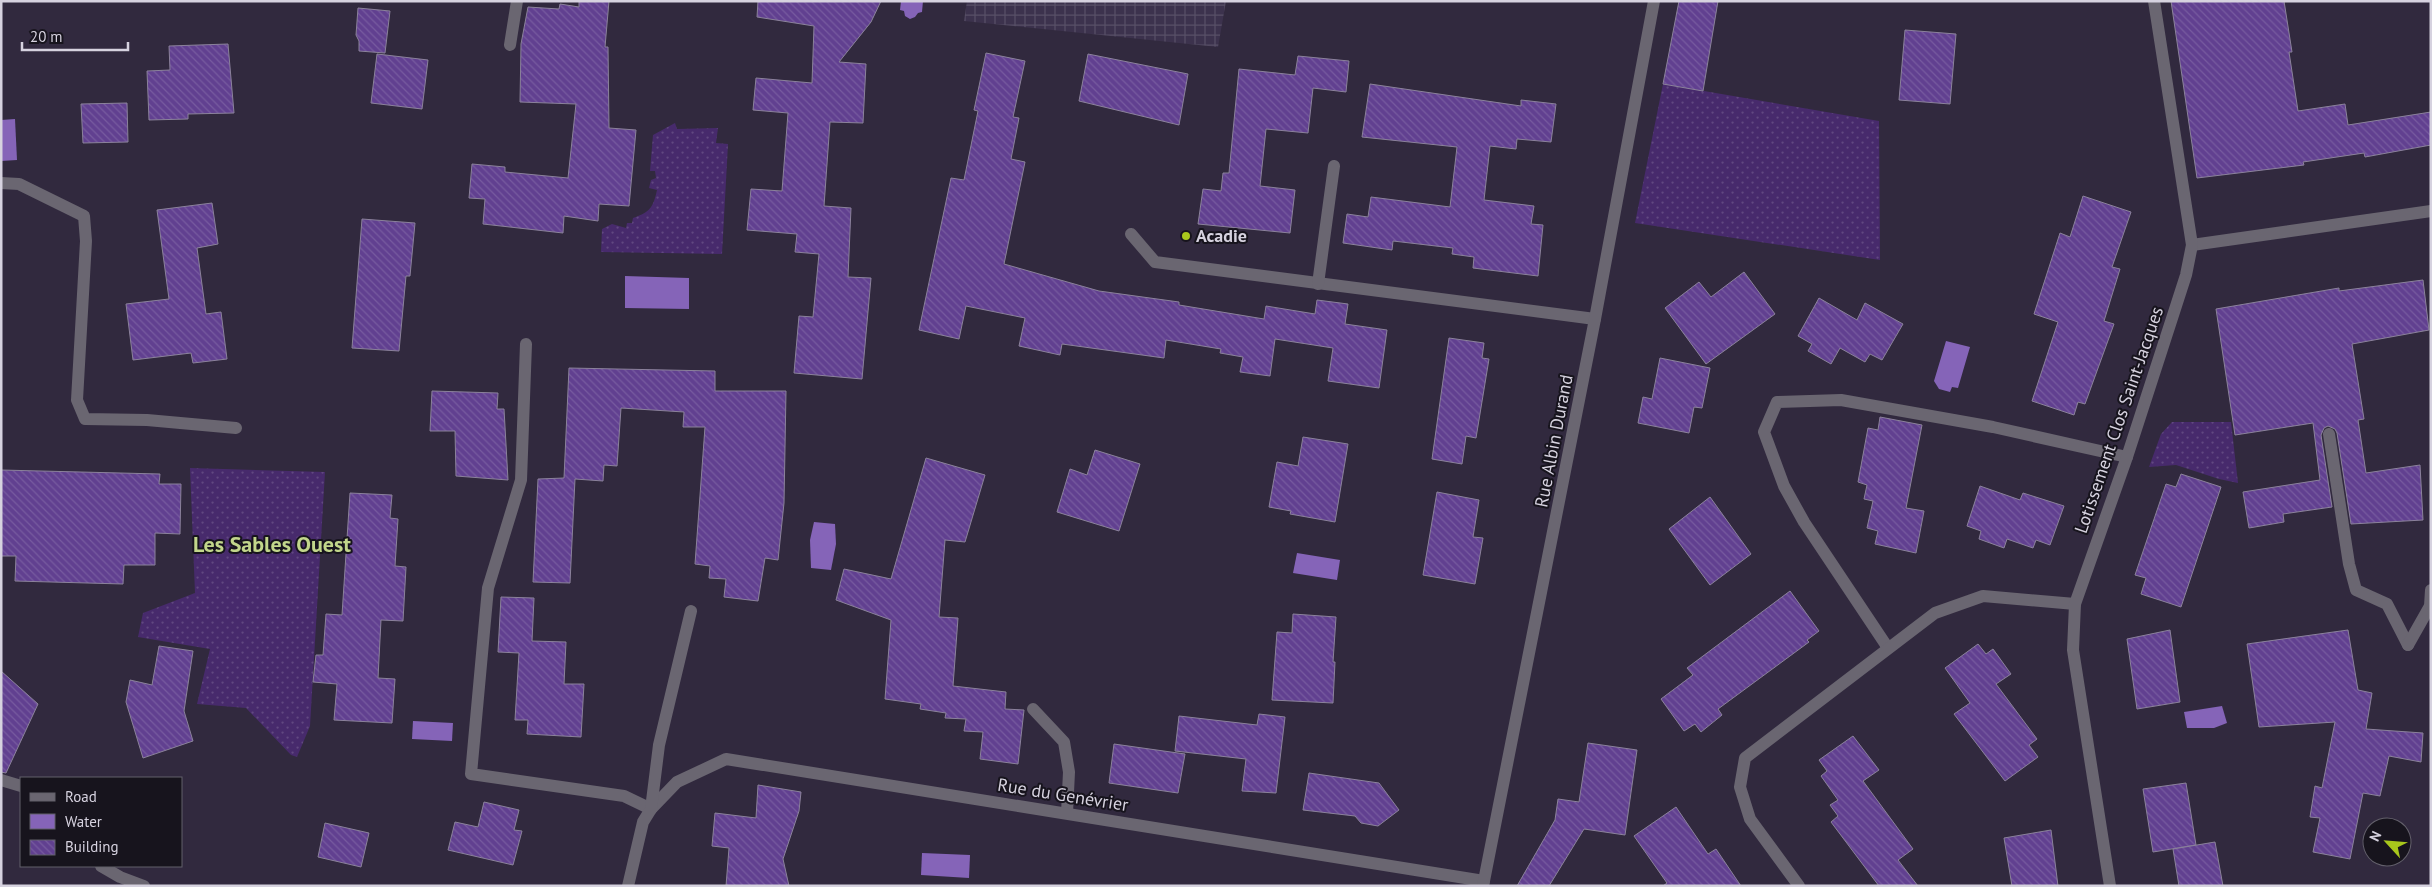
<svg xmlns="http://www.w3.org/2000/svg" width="2432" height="887" viewBox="0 0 2432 887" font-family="'PT Sans',sans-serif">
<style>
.industrial{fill:url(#industrial-grid)}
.grass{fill:url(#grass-dots)}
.water{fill:#8564b8}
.building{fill:url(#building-back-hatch);stroke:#8b829b}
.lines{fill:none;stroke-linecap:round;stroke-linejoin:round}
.minor{stroke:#6a6671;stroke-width:12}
.poi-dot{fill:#a8c71c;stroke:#17141d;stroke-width:2}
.labels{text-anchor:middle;stroke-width:4;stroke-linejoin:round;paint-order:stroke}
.poi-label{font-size:18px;font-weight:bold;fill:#d6d2df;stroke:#17141d;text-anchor:start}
.street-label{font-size:18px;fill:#d6d2df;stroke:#17141d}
.district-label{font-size:22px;font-weight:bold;fill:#c2d68b;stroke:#17141d}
</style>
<defs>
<pattern id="industrial-grid" width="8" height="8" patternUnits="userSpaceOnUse" patternTransform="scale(1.25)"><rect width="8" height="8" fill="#3c324d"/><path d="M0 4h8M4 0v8" fill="none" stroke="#574f66"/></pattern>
<pattern id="grass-dots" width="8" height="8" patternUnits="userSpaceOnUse" patternTransform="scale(1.25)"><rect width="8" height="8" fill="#472a6c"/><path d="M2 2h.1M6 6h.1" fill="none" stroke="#614881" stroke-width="1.8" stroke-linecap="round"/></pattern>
<pattern id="building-back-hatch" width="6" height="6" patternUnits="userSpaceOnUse" patternTransform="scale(1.25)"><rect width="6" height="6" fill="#614090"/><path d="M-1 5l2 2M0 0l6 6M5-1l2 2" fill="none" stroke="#775b9f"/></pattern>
</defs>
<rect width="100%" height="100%" fill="#31293e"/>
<path class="industrial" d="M967,1H1226L1218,47L964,21Z"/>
<g class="grass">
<path d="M1663,84L1879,121L1880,260L1635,223Z"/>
<path d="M675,123L677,129L718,128L716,143L728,144L722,254L601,252L602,229L612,224L626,228L627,223H632L633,218C650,212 653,208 657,190L649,188L651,180L656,178L655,171H650L653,135Z"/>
<path d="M2172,422H2231L2238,483L2219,479L2176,465L2149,467L2161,434Z"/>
<path d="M190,468L325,472L310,726L297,757L291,755L246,708L197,704L210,649L138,637L143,613L195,593Z"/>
</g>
<g class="water">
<path d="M901,1H923L922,12L918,13L915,17L910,19L905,16L904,11L900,10Z"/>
<path d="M15,119L17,160L1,161V120Z"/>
<path d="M625,276L689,278V309L625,308Z"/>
<path d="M1946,341L1970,347L1958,388L1952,387L1950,392L1939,389L1934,381Z"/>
<path d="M814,522L835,524L836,544L831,570L811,568L810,540Z"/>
<path d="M1297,553L1340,560L1337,580L1293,573Z"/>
<path d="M2222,706L2227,723L2214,728H2187L2184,712Z"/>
<path d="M413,721L453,723L452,741L412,739Z"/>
<path d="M922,853L970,855L969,878L921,875Z"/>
</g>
<g class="building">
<path d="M579,1H609L605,47H608L609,128L636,130L629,206L599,204L598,221L564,216L563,233L483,224L485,199L469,198L472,164L505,167V172L568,178L576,104L520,102L521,44L528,7L559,9L560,4L579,7Z"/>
<path d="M758,1H881L871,22L839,62L866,64L863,123L830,122L824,206L851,208L848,277L871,278L862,379L794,373L799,316L813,317L819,254L795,252L797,234L747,230L751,189L782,191L788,113L753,110L756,78L812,83L814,26L757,17Z"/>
<path d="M1679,1H1718L1703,91L1663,84Z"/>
<path d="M2171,1H2284L2292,52H2289L2298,111L2345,104L2348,125L2431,112V145L2365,157L2364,153L2303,162L2304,165L2197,178Z"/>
<path d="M358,8L390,11L385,53L359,51V41L356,35Z"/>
<path d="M1905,30L1956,34L1950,104L1899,100Z"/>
<path d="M228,44L234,113L188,114V119L149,120L147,71L170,70L169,46Z"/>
<path d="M986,53L1025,61L1013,117L1019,118L1011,159L1025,162L1004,264L1099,291L1179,302V305L1264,319L1266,306L1315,314L1317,300L1348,304L1345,324L1387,330L1379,388L1328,381L1333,348L1275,339L1270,376L1240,372L1243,357L1220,353L1221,349L1166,340L1164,358L1062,344L1060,355L1019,346L1025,318L966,306L959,339L919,330L951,178L964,180L978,111L974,110Z"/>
<path d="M377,54L428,60L422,109L371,103Z"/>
<path d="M1088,54L1188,74L1179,125L1079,101Z"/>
<path d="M1298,56L1349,61L1346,92L1313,88L1308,133L1266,129L1260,186L1295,190L1290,233L1198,224L1203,189L1221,191L1223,173H1229L1239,69L1295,75Z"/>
<path d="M1370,84L1521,106V100L1556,104L1551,142L1517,139L1516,149L1490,146L1484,200L1534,206L1531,224L1543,225L1538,276L1473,268L1474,257L1452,254L1453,248L1393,241L1392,250L1343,243L1347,214L1368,217L1371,197L1450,207L1457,147L1362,137Z"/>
<path d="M127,103L128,142L83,143L81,104Z"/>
<path d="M2083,196L2131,212L2112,267L2120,269L2104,321L2114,324L2085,404L2078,402L2074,415L2032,401L2058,322L2034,314L2060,233L2070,237Z"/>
<path d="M212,203L218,244L197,248L206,314L221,312L227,359L193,363L191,353L133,360L126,304L169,299L157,210Z"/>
<path d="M362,219L415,223L410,276H406L399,351L352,348Z"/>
<path d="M1744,272L1775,314L1706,364L1665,308L1699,282L1711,297Z"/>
<path d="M2423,280L2429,330L2352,344L2364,419L2358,420L2366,473L2420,465L2423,520L2351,524L2337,433L2335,429L2328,426L2324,428L2321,435L2332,507L2283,514L2284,522L2249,528L2243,492L2320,480L2313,423L2235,435L2216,309L2339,288V291Z"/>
<path d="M1819,298L1857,320L1865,303L1903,324L1882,360L1870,354L1865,362L1840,348L1831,364L1808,351L1812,344L1798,336Z"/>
<path d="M1449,338L1484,343L1482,358L1489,359L1476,438L1466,436L1462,464L1432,459Z"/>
<path d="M1660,358L1710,368L1702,408L1694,407L1689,433L1638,423L1643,397L1652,399Z"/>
<path d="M569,368L715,371V391H786L784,503L778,560L765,558L758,601L724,597L726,579L709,578L710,566L695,564L705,427H683L684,412L621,408L617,466L604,465L603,481L575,479L570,583L533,582L538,479L564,478Z"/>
<path d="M432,391L498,393L497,409H504L508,480L456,476L455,431H430Z"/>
<path d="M1880,417L1922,425L1906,508L1924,511L1916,553L1875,544L1878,531L1867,528L1873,501L1864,499L1867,485L1858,482L1868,428L1878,430Z"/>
<path d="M1303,437L1348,444L1335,522L1290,514L1291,511L1269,507L1277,462L1298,466Z"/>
<path d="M1095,450L1140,464L1119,531L1057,512L1070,469L1087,475Z"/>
<path d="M926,458L985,475L965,542L945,540L939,617L958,618L953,686L1006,692L1005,709L1024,710L1018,764L980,759L983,732L964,731L966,719L945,718L946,713L920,709L921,704L885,699L891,620L836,600L844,569L891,579Z"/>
<path d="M1,470L160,474L159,484H181L180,534L155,533V565H124L123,584L15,581L16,556H1Z"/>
<path d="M2181,474L2221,487L2181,607L2141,594L2146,578L2135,575L2166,484L2176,487Z"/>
<path d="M1980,486L2020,500L2023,493L2064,506L2050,545L2036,540L2033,548L2007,539L2004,548L1979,539L1981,531L1967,526Z"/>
<path d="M1437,492L1479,500L1473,537L1483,538L1475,584L1423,575Z"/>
<path d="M350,493L392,495L390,518L398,519L395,566L406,567L403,621L381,620L378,678L395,679L392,723L334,720L337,684L313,682L316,655H323L326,614L342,615Z"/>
<path d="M1710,497L1751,554L1710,585L1669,529Z"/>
<path d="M1790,591L1819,631L1807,640L1809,642L1718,709L1722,715L1701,732L1695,724L1684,731L1661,699L1693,675L1687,668Z"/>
<path d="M501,597L534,598L532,641L566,642L564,684H584L581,737L527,734L528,720H515L519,653L498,652Z"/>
<path d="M1293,614L1336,617L1333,662H1335L1333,703L1272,700L1277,632L1292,633Z"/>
<path d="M2170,630L2180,702L2137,709L2127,639Z"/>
<path d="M2348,630L2358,690L2372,693L2366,729L2423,733L2421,762L2389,756L2380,796L2363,793L2350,859L2313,852L2320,818L2310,817L2315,786L2322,788L2335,722L2259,727L2247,644Z"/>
<path d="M1978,644L1986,654L1993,649L2011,674L1996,684L2037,739L2029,745L2038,757L2005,781L1954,714L1970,703L1945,668Z"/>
<path d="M159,646L193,651L184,711L193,741L143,758L126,702L130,680L152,685Z"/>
<path d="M1,671L38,704L6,773L1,772Z"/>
<path d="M1259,714L1285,717L1276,793L1242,791L1246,759L1175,751L1179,716L1257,725Z"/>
<path d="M1853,736L1879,770L1863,781L1913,849L1898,860L1918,886H1879L1831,822L1838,816L1830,805L1838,800L1821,776L1827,771L1819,760Z"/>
<path d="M1588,743L1637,750L1625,835L1584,829L1549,886H1517L1555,820L1558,799L1579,802Z"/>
<path d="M1114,744L1185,754L1178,793L1109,783Z"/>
<path d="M1309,773L1379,783L1399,810L1378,826L1361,823L1355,816L1303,810Z"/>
<path d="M2186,783L2196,845L2153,852L2143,789Z"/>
<path d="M758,785L801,792L799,811L783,859L789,886H726L729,848L712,846L715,813L756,818Z"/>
<path d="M484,802L519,810L514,830L522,831L513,865L448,850L455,822L478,827Z"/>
<path d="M1676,807L1708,854L1716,849L1741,886H1663L1667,883L1634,836Z"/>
<path d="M325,823L369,833L361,867L318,857Z"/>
<path d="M2051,830L2058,886H2012L2004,838Z"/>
<path d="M2215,842L2223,886H2179L2173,849Z"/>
</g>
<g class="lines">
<g class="minor">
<path d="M510,45L517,1"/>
<path d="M1,183L19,184L84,216L86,241L77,400L85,419L147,420L236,428"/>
<path d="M1131,234L1155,262L1595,319"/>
<path d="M2192,245L2431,211"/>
<path d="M1318,284L1334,166"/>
<path d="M526,344L521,480L488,588L471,774L624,796L651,809"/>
<path d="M2329,434L2349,564L2356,590L2387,604L2408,645"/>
<path d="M2408,645L2430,606L2431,590"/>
<path d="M1888,648L1804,522L1784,486L1764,432L1777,402L1841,400L1993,427L2127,457"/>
<path d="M1033,709L1064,742L1069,772L1067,813"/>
<path d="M1,780L21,786"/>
<path d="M651,809L677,782L726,759L1484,881"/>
<path d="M101,866L120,877L144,886"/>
<path d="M628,886L643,822L651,809L659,745L691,611"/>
<path d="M1483,886L1595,319L1654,1"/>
<path d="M1799,886L1750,819L1740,787L1745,758L1935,613L1983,596L2075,604"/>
<path d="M2110,886L2073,650L2075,604L2127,457L2176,306L2186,275L2192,245L2154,1"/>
</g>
</g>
<circle class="poi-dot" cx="1186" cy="236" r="5"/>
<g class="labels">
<g class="poi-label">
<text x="1196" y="242">Acadie</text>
</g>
<g class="street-label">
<text transform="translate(2119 420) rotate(-71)" y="6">Lotissement Clos Saint-Jacques</text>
<text transform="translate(1554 441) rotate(-79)" y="6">Rue Albin Durand</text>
<text transform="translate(1063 795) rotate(9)" y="6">Rue du Genévrier</text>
</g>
<g class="district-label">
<text x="272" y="552">Les Sables Ouest</text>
</g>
</g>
<rect width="2432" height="887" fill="none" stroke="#d6d2df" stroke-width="5"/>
<rect x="20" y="777" width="162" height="90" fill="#17141d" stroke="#63606b"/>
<rect x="30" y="793" width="25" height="8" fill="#6a6671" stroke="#63606b"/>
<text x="65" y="802" font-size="15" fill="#d6d2df">Road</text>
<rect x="30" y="814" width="25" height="15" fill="#8564b8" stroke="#63606b"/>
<text x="65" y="827" font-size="15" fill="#d6d2df">Water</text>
<rect x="30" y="840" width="25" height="15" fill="url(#building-back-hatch)" stroke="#63606b"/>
<text x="65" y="852" font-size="15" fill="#d6d2df">Building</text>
<g transform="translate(2387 842) rotate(296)"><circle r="24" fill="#17141d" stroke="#63606b"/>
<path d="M0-4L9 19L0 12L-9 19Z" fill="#a8c71c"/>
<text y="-8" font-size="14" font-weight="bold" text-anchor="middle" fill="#d6d2df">N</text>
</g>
<path d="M22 42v8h106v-8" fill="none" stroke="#d6d2df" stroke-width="2.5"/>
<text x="30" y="42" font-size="15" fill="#d6d2df" stroke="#17141d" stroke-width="4" paint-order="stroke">20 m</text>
</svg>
